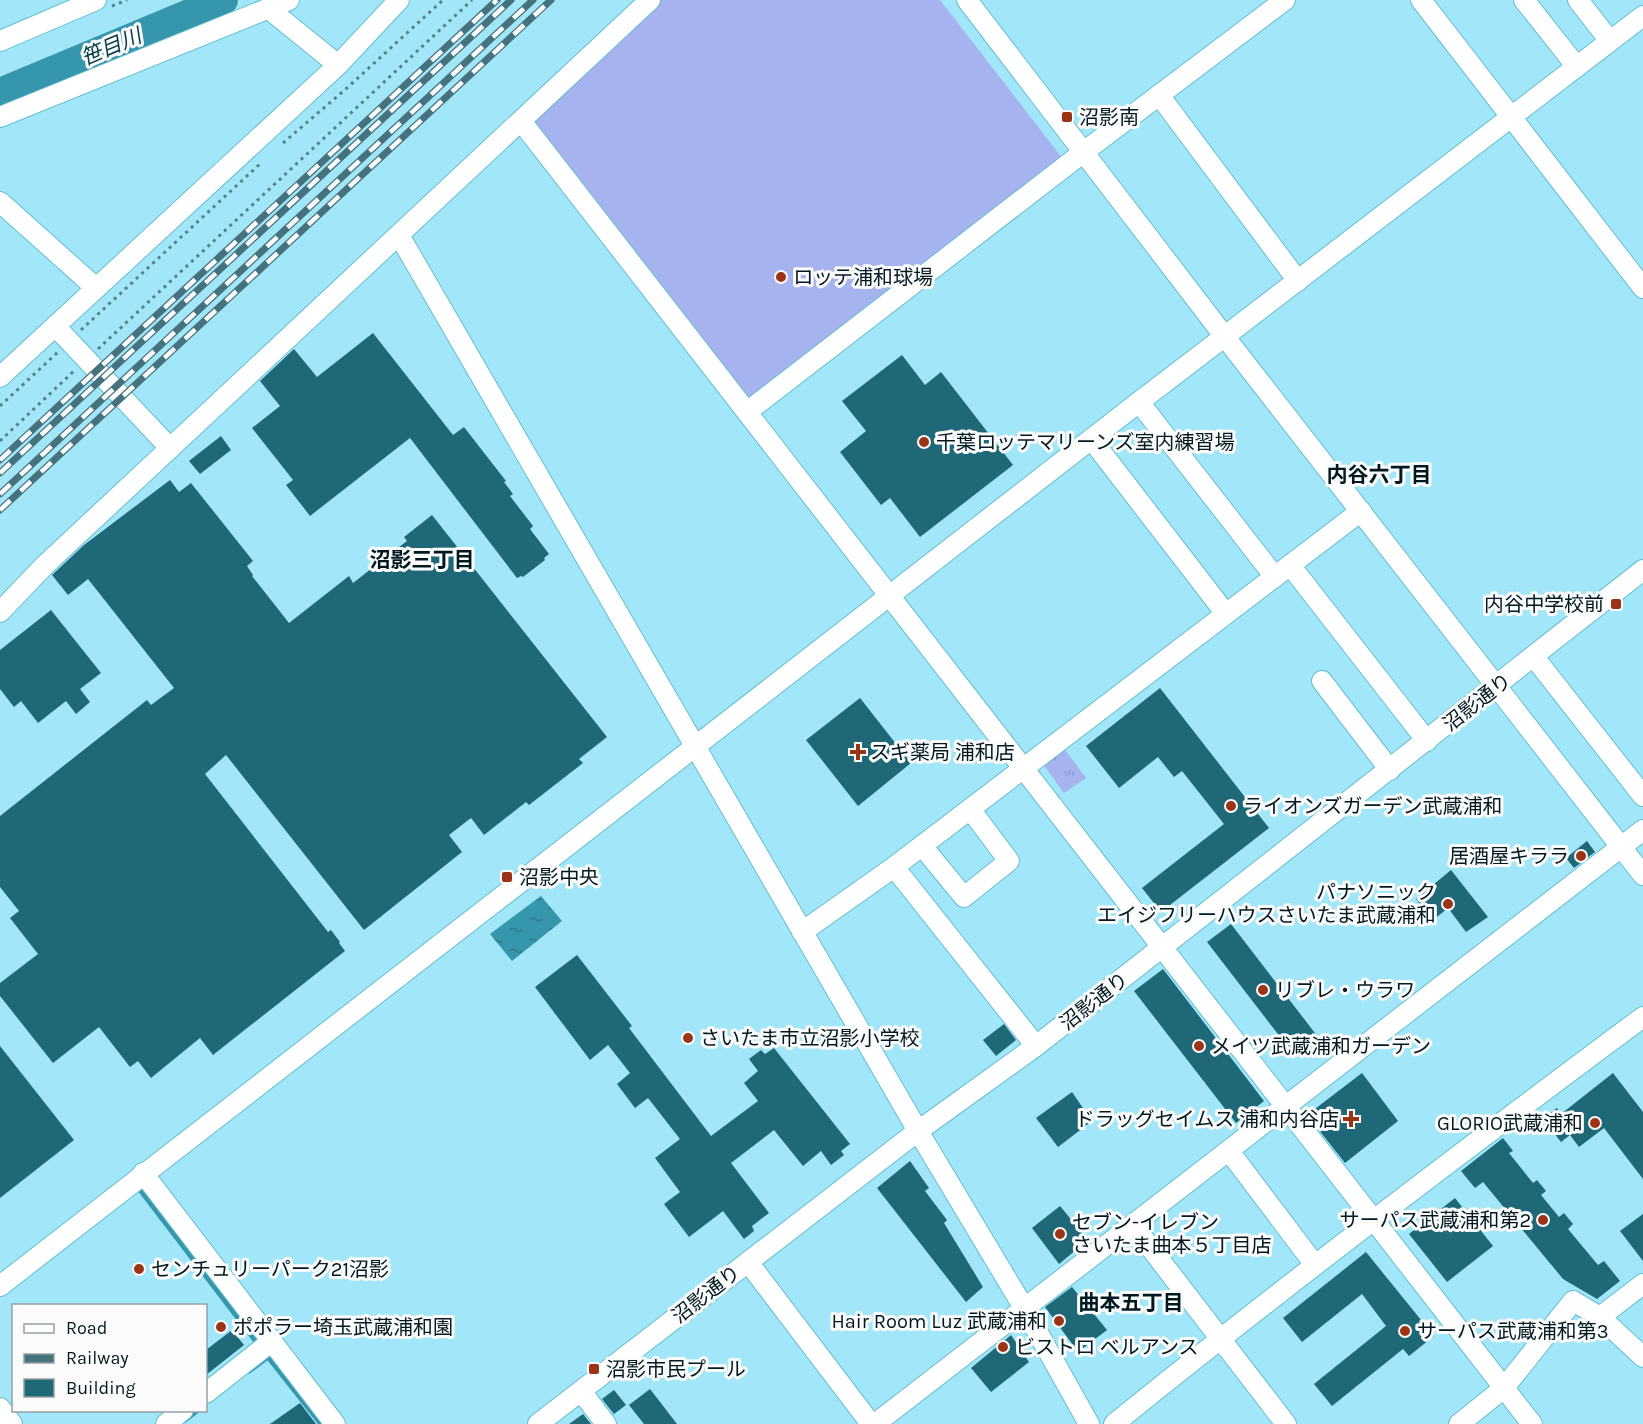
<svg xmlns="http://www.w3.org/2000/svg" width="1643" height="1424" viewBox="0 0 1643 1424" font-family="Karla,'Noto Sans JP',sans-serif">
<style>
.park{fill:url(#park-tufts)}
.garden{fill:#a7b3ef}
.water{fill:url(#water-ripples)}
.lines{fill:none;stroke-linecap:round;stroke-linejoin:round}
.stream{stroke:#3696ac;stroke-width:5}
.river{stroke:#3696ac;stroke-width:30}
.building{fill:#1f6878}
.minor-casing{stroke:#63bed4;stroke-width:22}
.path{stroke:#52828e;stroke-width:3;stroke-dasharray:3 4.5;stroke-linecap:butt}
.minor{stroke:#fff;stroke-width:20}
.rail-casing{stroke:#46727d;stroke-width:7}
.rail{stroke:#fbfbfb;stroke-width:4.5;stroke-dasharray:14;stroke-linecap:butt}
.poi-dot{fill:#9b3417;stroke:#fbfbfb;stroke-width:2}
.labels{text-anchor:middle;stroke-width:6;stroke-linejoin:round;paint-order:stroke}
.poi-label{font-size:20px;fill:#00181f;stroke:#fbfbfb;text-anchor:start}
.street-label{font-size:20px;fill:#00181f;stroke:#fbfbfb}
.water-label{font-size:21px;font-style:italic;fill:#003a46;stroke:#fbfbfb}
.neighbourhood-label{font-size:21px;font-weight:bold;fill:#00181f;stroke:#fbfbfb}
</style>
<defs>
<pattern id="park-tufts" width="24" height="20" patternUnits="userSpaceOnUse" patternTransform="scale(1.5)"><rect width="24" height="20" fill="#a7b3ef"/><path d="M3 7l-1-3M5 7V3M7 7l1-3M15 17l-1-3M17 17v-4M19 17l1-3" fill="none" stroke="#8e99cc"/></pattern>
<pattern id="water-ripples" width="26" height="14" patternUnits="userSpaceOnUse" patternTransform="scale(1.5)"><rect width="26" height="14" fill="#3696ac"/><path d="M2 4q2-2 4 0t4 0M15 11q2-2 4 0t4 0" fill="none" stroke="#2b798b"/></pattern>
</defs>
<rect width="100%" height="100%" fill="#a1e7f9"/>
<path class="park" d="M1063,747L1086,778L1064,793L1042,763Z"/>
<path class="garden" d="M659,0H940L1063,159L751,398L744,396L531,119Z"/>
<path class="water" d="M541,896L562,921L512,961L490,934Z"/>
<g class="lines">
<g class="stream">
<path d="M141,1191L257,1343"/>
<path d="M249,1371L268,1357L321,1424"/>
<path d="M185,1420L198,1410"/>
</g>
<path class="river" d="M0,93L223,0"/>
</g>
<g class="building">
<path d="M373,333L453,435L464,427L506,481L504,482L513,494L510,496L533,526L530,529L549,554L544,558L545,560L523,577L521,576L517,578L410,438L310,516L286,485L293,480L252,428L280,406L260,381L294,349L317,377Z"/>
<path d="M902,355L925,385L941,372L1013,465L920,537L890,498L881,505L840,452L866,431L842,401Z"/>
<path d="M221,436L231,450L200,474L189,461Z"/>
<path d="M170,480L179,492L191,483L253,561L247,566L253,575L252,576L289,623L349,576L353,583L407,541L404,537L432,515L607,737L579,759L583,763L529,805L526,802L484,835L471,818L449,835L462,852L364,930L226,755L205,774L328,932L331,930L340,942L339,943L345,951L213,1055L200,1038L151,1078L138,1061L130,1067L99,1027L53,1063L0,996V983L38,954L10,918L19,911L0,887V816L147,700L151,705L174,688L88,579L68,595L52,575L84,545Z"/>
<path d="M51,610L101,673L80,689L90,702L76,714L66,701L38,723L21,701L14,707L0,689V650Z"/>
<path d="M1160,688L1269,828L1161,912L1142,888L1224,824L1182,771L1174,777L1158,757L1119,788L1086,746Z"/>
<path d="M860,698L911,763L858,806L806,740Z"/>
<path d="M1587,841L1595,852L1574,868L1566,858Z"/>
<path d="M1451,870L1488,917L1466,932L1448,908L1432,921L1416,899Z"/>
<path d="M1231,924L1318,1037L1294,1055L1207,942Z"/>
<path d="M577,955L632,1026L629,1028L711,1136L758,1101L744,1083L758,1071L749,1059L761,1050L765,1054L774,1048L850,1144L841,1151L844,1155L831,1165L821,1151L803,1166L774,1130L731,1163L769,1213L752,1226L754,1231L744,1239L723,1211L689,1237L664,1204L680,1192L655,1158L680,1139L648,1098L635,1108L617,1084L630,1073L608,1045L590,1060L535,987Z"/>
<path d="M1163,969L1264,1101L1236,1123L1134,991Z"/>
<path d="M1004,1024L1016,1040L996,1056L983,1040Z"/>
<path d="M0,1046L74,1140L0,1198Z"/>
<path d="M1362,1073L1398,1121L1345,1163L1307,1115Z"/>
<path d="M1613,1073L1643,1112V1179L1604,1128L1579,1147L1570,1135L1561,1142L1543,1119L1557,1108L1561,1114Z"/>
<path d="M1072,1092L1092,1121L1058,1147L1036,1118Z"/>
<path d="M1503,1138L1513,1151L1509,1153L1533,1183L1537,1180L1546,1191L1541,1195L1559,1217L1564,1213L1573,1224L1568,1229L1598,1265L1604,1261L1620,1281L1597,1299L1563,1279L1483,1182L1475,1188L1461,1171Z"/>
<path d="M910,1161L929,1188L925,1191L947,1220L944,1223L983,1287L966,1302L877,1188Z"/>
<path d="M1455,1198L1493,1246L1447,1282L1409,1234Z"/>
<path d="M1060,1206L1088,1240L1059,1264L1032,1228Z"/>
<path d="M1643,1214V1261L1620,1231Z"/>
<path d="M1366,1252L1434,1336L1409,1356L1403,1349L1332,1406L1314,1384L1386,1326L1362,1294L1302,1342L1283,1318Z"/>
<path d="M1072,1287L1107,1330L1078,1352L1045,1307Z"/>
<path d="M232,1330L244,1345L206,1375V1350Z"/>
<path d="M1011,1335L1029,1362L991,1392L971,1368Z"/>
<path d="M650,1389L677,1424H644L629,1405Z"/>
<path d="M614,1390L626,1405L614,1414L602,1399Z"/>
<path d="M300,1403L316,1424H270Z"/>
<path d="M583,1414L591,1424H569Z"/>
</g>
<g class="lines">
<g class="minor-casing">
<g id="minor">
<path d="M967,0L1225,337L1643,875"/>
<path d="M1421,0L1643,288"/>
<path d="M1524,0L1577,67"/>
<path d="M1578,0L1610,41"/>
<path d="M269,9L338,65"/>
<path d="M0,41L96,0"/>
<path d="M1159,95L1298,281"/>
<path d="M0,117L289,0"/>
<path d="M521,121L1532,1424"/>
<path d="M0,202L96,288"/>
<path d="M399,235L918,1131L1024,1308L1089,1424"/>
<path d="M55,326L170,448"/>
<path d="M0,377L338,65L399,0"/>
<path d="M1139,402L1275,577"/>
<path d="M747,412L1085,151L1285,0"/>
<path d="M1092,440L1226,614"/>
<path d="M1290,565L1427,741"/>
<path d="M0,612L45,565L650,0"/>
<path d="M1534,657L1643,796"/>
<path d="M1322,681L1390,770"/>
<path d="M922,846L964,897L1009,861L970,809"/>
<path d="M894,867L1036,1046"/>
<path d="M802,932L894,867L1361,511"/>
<path d="M1229,1151L1315,1265"/>
<path d="M143,1173L335,1424"/>
<path d="M1133,1225L1286,1424"/>
<path d="M748,1262L871,1424"/>
<path d="M0,1286L1139,402L1643,16"/>
<path d="M1600,1317L1643,1284"/>
<path d="M581,1391L606,1424"/>
<path d="M206,1393L272,1341"/>
<path d="M0,1408L12,1424"/>
<path d="M166,1424L183,1410"/>
<path d="M538,1424L918,1131L1036,1046L1643,570"/>
<path d="M875,1424L1643,830"/>
<path d="M1114,1424C1287,1284 1464,1150 1643,1017"/>
<path d="M1459,1424L1504,1388L1573,1301L1600,1317L1643,1357"/>
</g>
</g>
<g class="path">
<path d="M112,6L127,0"/>
<path d="M283,143L347,88L443,0"/>
<path d="M81,330L261,163"/>
<path d="M98,349L472,0"/>
<path d="M0,406L58,352"/>
<path d="M0,441L74,371"/>
</g>
<use href="#minor" class="minor"/>
<g class="rail-casing">
<g id="rail">
<path d="M0,460L497,0"/>
<path d="M0,473L511,0"/>
<path d="M0,494L533,0"/>
<path d="M0,510L551,0"/>
</g>
</g>
<use href="#rail" class="rail"/>
</g>
<g class="poi-dot">
<rect x="1061" y="111" width="12" height="12" rx="3"/>
<circle cx="781" cy="277" r="6"/>
<circle cx="924" cy="442" r="6"/>
<rect x="1610" y="598" width="12" height="12" rx="3"/>
<path d="M855 743h6v6h6v6h-6v6h-6v-6h-6v-6h6z"/>
<circle cx="1231" cy="806" r="6"/>
<circle cx="1581" cy="856" r="6"/>
<rect x="501" y="871" width="12" height="12" rx="3"/>
<circle cx="1448" cy="904" r="6"/>
<circle cx="1263" cy="990" r="6"/>
<circle cx="688" cy="1038" r="6"/>
<circle cx="1199" cy="1046" r="6"/>
<path d="M1348 1110h6v6h6v6h-6v6h-6v-6h-6v-6h6z"/>
<circle cx="1595" cy="1123" r="6"/>
<circle cx="1543" cy="1220" r="6"/>
<circle cx="1060" cy="1234" r="6"/>
<circle cx="139" cy="1269" r="6"/>
<circle cx="1059" cy="1321" r="6"/>
<circle cx="221" cy="1327" r="6"/>
<circle cx="1405" cy="1331" r="6"/>
<circle cx="1003" cy="1347" r="6"/>
<rect x="588" y="1363" width="12" height="12" rx="3"/>
</g>
<g class="labels">
<g class="poi-label">
<text x="1079" y="124">沼影南</text>
<text x="793" y="284">ロッテ浦和球場</text>
<text x="936" y="449">千葉ロッテマリーンズ室内練習場</text>
<text x="1604" y="611" text-anchor="end">内谷中学校前</text>
<text x="870" y="759">スギ薬局 浦和店</text>
<text x="1243" y="813">ライオンズガーデン武蔵浦和</text>
<text x="1569" y="863" text-anchor="end">居酒屋キララ</text>
<text x="519" y="884">沼影中央</text>
<text x="1436" y="899" text-anchor="end">パナソニック<tspan x="1436" dy="23">エイジフリーハウスさいたま武蔵浦和</tspan></text>
<text x="1275" y="997">リブレ・ウラワ</text>
<text x="700" y="1045">さいたま市立沼影小学校</text>
<text x="1211" y="1053">メイツ武蔵浦和ガーデン</text>
<text x="1339" y="1126" text-anchor="end">ドラッグセイムス 浦和内谷店</text>
<text x="1583" y="1130" text-anchor="end">GLORIO武蔵浦和</text>
<text x="1531" y="1227" text-anchor="end">サーパス武蔵浦和第2</text>
<text x="1072" y="1229">セブン-イレブン<tspan x="1072" dy="23">さいたま曲本５丁目店</tspan></text>
<text x="151" y="1276">センチュリーパーク21沼影</text>
<text x="1047" y="1328" text-anchor="end">Hair Room Luz 武蔵浦和</text>
<text x="233" y="1334">ポポラー埼玉武蔵浦和園</text>
<text x="1417" y="1338">サーパス武蔵浦和第3</text>
<text x="1015" y="1354">ビストロ ベルアンス</text>
<text x="606" y="1376">沼影市民プール</text>
</g>
<g class="street-label">
<text transform="translate(1477 702) rotate(-38)" y="7">沼影通り</text>
<text transform="translate(1094 1001) rotate(-38)" y="7">沼影通り</text>
<text transform="translate(706 1294) rotate(-38)" y="7">沼影通り</text>
</g>
<g class="water-label">
<text transform="translate(111 47) rotate(-23)" y="7">笹目川</text>
</g>
<g class="neighbourhood-label">
<text x="1379" y="482">内谷六丁目</text>
<text x="422" y="567">沼影三丁目</text>
<text x="1131" y="1310">曲本五丁目</text>
</g>
</g>
<rect x="12" y="1304" width="195" height="108" fill="#fbfbfb" stroke="#97a0a3" stroke-width="1.5"/>
<rect x="24" y="1324" width="30" height="9" fill="#ffffff" stroke="#97a0a3" stroke-width="1.5"/>
<text x="66" y="1334" font-size="18" fill="#00181f">Road</text>
<rect x="24" y="1354" width="30" height="9" fill="#46727d" stroke="#97a0a3" stroke-width="1.5"/>
<text x="66" y="1364" font-size="18" fill="#00181f">Railway</text>
<rect x="24" y="1379" width="30" height="18" fill="#1f6878" stroke="#97a0a3" stroke-width="1.5"/>
<text x="66" y="1394" font-size="18" fill="#00181f">Building</text>
</svg>
